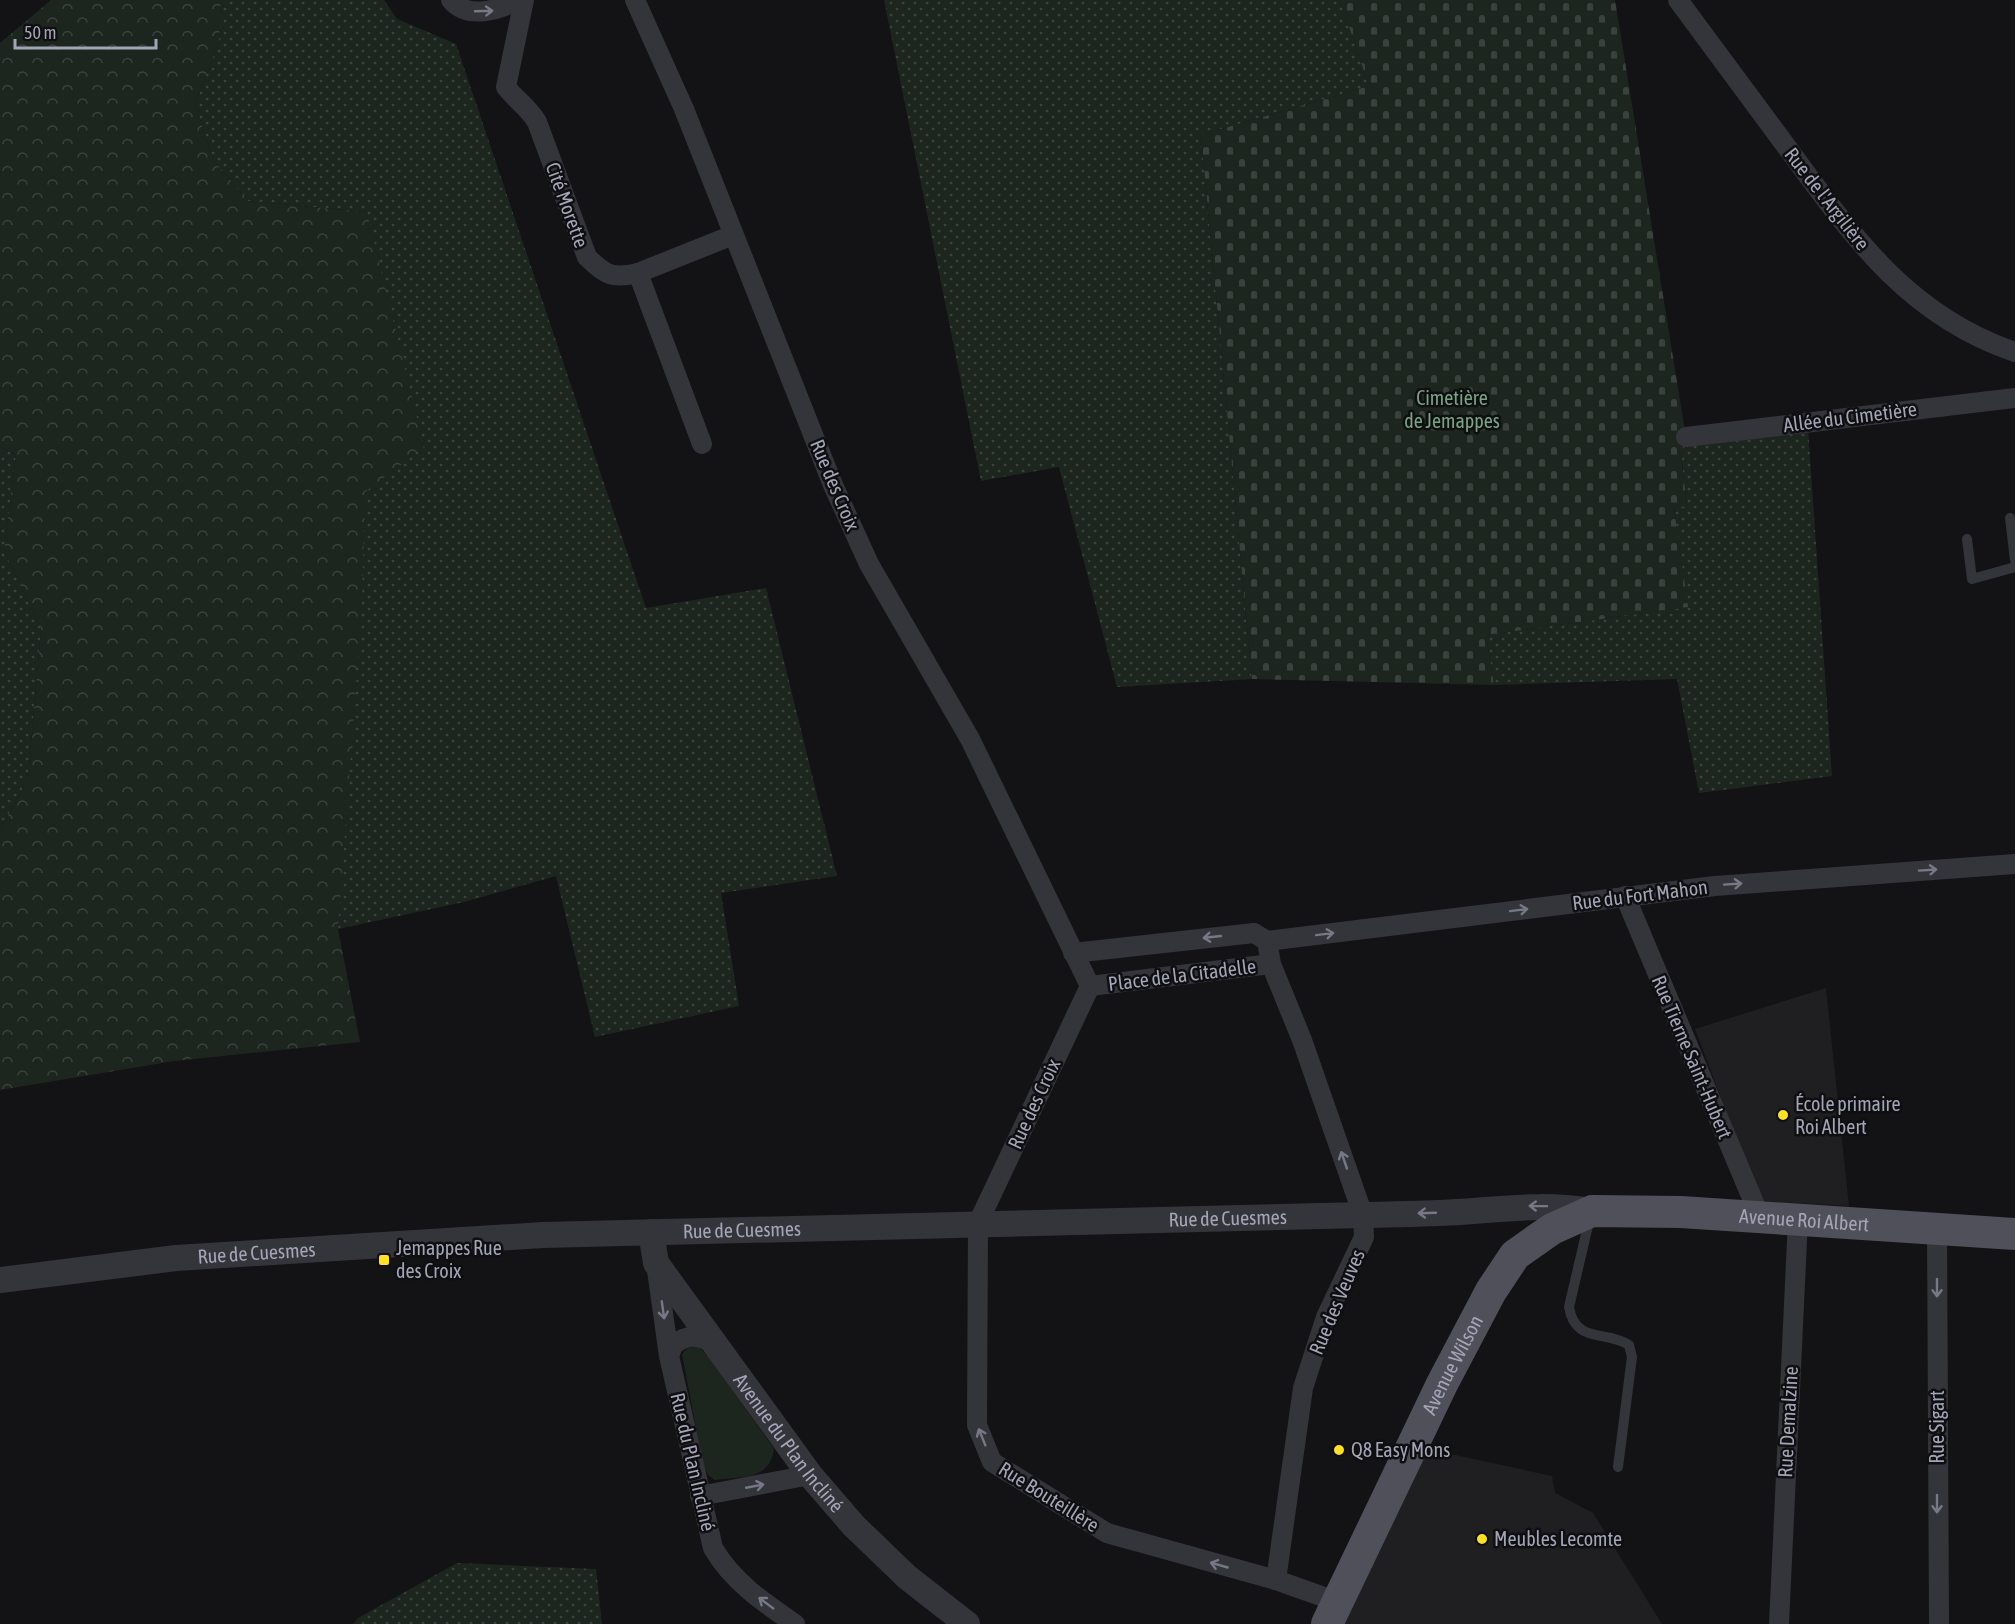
<svg xmlns="http://www.w3.org/2000/svg" width="2015" height="1624" viewBox="0 0 2015 1624" font-family="'Asap Condensed',sans-serif">
<style>
.built{fill:#1f1f22}
.grass{fill:url(#grass-dots)}
.forest{fill:url(#forest-crowns)}
.cemetery{fill:url(#cemetery-stones)}
.park{fill:#1d251f}
.lines{fill:none;stroke-linecap:round;stroke-linejoin:round}
.service{stroke:#34343b;stroke-width:10}
.minor{stroke:#34343b;stroke-width:20}
.tertiary{stroke:#34343b;stroke-width:26}
.primary{stroke:#4f505a;stroke-width:32}
.oneway{stroke:#777885}
.poi-dot{fill:#ffe121;stroke:#0f0e10;stroke-width:2}
.labels{text-anchor:middle;stroke-width:5;stroke-linejoin:round;paint-order:stroke}
.street-label{font-size:20px;fill:#a3a5b7;stroke:#0f0e10}
.park-label{font-size:20px;fill:#78a484;stroke:#0f0e10}
.poi-label{font-size:20px;fill:#a3a5b7;stroke:#0f0e10;text-anchor:start}
</style>
<defs>
<pattern id="grass-dots" width="8" height="8" patternUnits="userSpaceOnUse" patternTransform="scale(1.5)"><rect width="8" height="8" fill="#1d251f"/><path d="M2 2h.1M6 6h.1" fill="none" stroke="#3b423d" stroke-width="1.8" stroke-linecap="round"/></pattern>
<pattern id="forest-crowns" width="20" height="18" patternUnits="userSpaceOnUse" patternTransform="scale(1.5)"><rect width="20" height="18" fill="#1d251f"/><path d="M2 6a3 3 0 1 1 6 0M12 15a3 3 0 1 1 6 0" fill="none" stroke="#3b423d"/></pattern>
<pattern id="cemetery-stones" width="16" height="16" patternUnits="userSpaceOnUse" patternTransform="scale(1.5)"><rect width="16" height="16" fill="#1d251f"/><path d="M2 7V4a2 2 0 0 1 4 0v3zM10 15v-3a2 2 0 0 1 4 0v3z" fill="#3b423d"/></pattern>
</defs>
<rect width="100%" height="100%" fill="#131315"/>
<g class="built">
<path d="M1826,988L1849,1206L1760,1201L1695,1029Z"/>
<path d="M1423,1448L1552,1476L1555,1493L1593,1513L1662,1624H1336Z"/>
</g>
<g class="grass">
<path d="M221,0H384L397,19L456,44L646,608L766,588L837,876L721,893L739,1006L595,1037L556,876L464,902L338,929L367,212L248,201L214,161L195,105L219,41Z"/>
<path d="M884,0H1340L1369,86L1201,135L1252,679L1117,687L1059,467L981,481Z"/>
<path d="M1807,414L1832,776L1699,793L1677,679L1494,685L1486,635L1687,607L1674,507L1687,506L1681,455L1685,435Z"/>
<path d="M0,447L16,455L4,551L41,629L28,778L0,830Z"/>
<path d="M457,1563L596,1569L602,1624H353L358,1618Z"/>
</g>
<path class="forest" d="M51,0H221L219,41L195,105L214,161L248,201L367,212L424,447L365,492L362,604L338,929L360,1042L174,1061L0,1090V830L28,778L41,629L4,551L16,455L0,447V43Z"/>
<path class="cemetery" d="M1340,0H1615L1686,437L1681,455L1687,506L1674,508L1688,607L1486,635L1494,685L1252,679L1201,135L1369,86Z"/>
<path class="park" d="M698,1346L709,1357L774,1449C769,1481 742,1476 715,1480L708,1475L703,1465L682,1354L688,1348Z"/>
<g class="lines">
<g class="service">
<path d="M2010,518L2015,560"/>
<path d="M1967,539L1972,579L2015,567"/>
<path d="M1590,1217L1569,1307C1575,1344 1606,1330 1629,1345L1632,1357L1618,1467"/>
</g>
<g class="minor">
<path d="M451,0C468,20 499,10 518,0"/>
<path d="M524,0L506,87C516,100 528,107 537,122L587,257C605,275 612,279 638,273L702,444"/>
<path d="M635,0L684,109L833,485L869,564L970,739L1090,986"/>
<path d="M1678,0C1715,50 1752,100 1789,150C1853,237 1909,316 2015,352"/>
<path d="M638,273L733,235"/>
<path d="M1686,437L2015,398"/>
<path d="M1625,896L1760,1217"/>
<path d="M1267,941L1715,886L2015,864"/>
<path d="M1073,953L1254,933L1267,941L1271,964L1302,1040L1363,1215L1364,1237L1326,1317L1303,1388L1276,1580"/>
<path d="M1090,986L978,1223L977,1425L992,1462L1107,1533L1276,1580L1338,1602"/>
<path d="M1090,986L1271,964"/>
<path d="M1937,1229L1939,1624"/>
<path d="M656,1263L669,1356L713,1548C732,1581 764,1603 795,1624"/>
<path d="M669,1356L673,1345C689,1332 700,1336 717,1345"/>
<path d="M700,1496L810,1475"/>
<path d="M1779,1624L1798,1219"/>
</g>
<g class="tertiary">
<path id="s1" d="M651,1232L656,1263L810,1475L854,1526L907,1577L967,1624"/>
<path id="s2" d="M0,1280L176,1258L543,1235L1363,1215C1404,1214 1445,1214 1485,1210C1525,1207 1552,1205 1592,1211"/>
</g>
<path class="primary" id="s3" d="M1327,1624L1442,1384L1491,1291L1515,1255L1552,1229L1592,1211L1681,1212L2015,1234"/>
</g>
<defs><path id="oneway-shaft" d="M-6 0H5M1.5-3L5.5 0L1.5 3" fill="none" stroke-width="1.6" stroke-linecap="round" stroke-linejoin="round" transform="scale(1.5)"/></defs>
<g class="oneway">
<use href="#oneway-shaft" transform="translate(484 11) rotate(-2)"/>
<use href="#oneway-shaft" transform="translate(1928 870) rotate(-4)"/>
<use href="#oneway-shaft" transform="translate(1733 884) rotate(-4)"/>
<use href="#oneway-shaft" transform="translate(1519 910) rotate(-7)"/>
<use href="#oneway-shaft" transform="translate(1325 934) rotate(-7)"/>
<use href="#oneway-shaft" transform="translate(1212 937) rotate(174)"/>
<use href="#oneway-shaft" transform="translate(1344 1160) rotate(-109)"/>
<use href="#oneway-shaft" transform="translate(1538 1206) rotate(-179)"/>
<use href="#oneway-shaft" transform="translate(1427 1213) rotate(178)"/>
<use href="#oneway-shaft" transform="translate(1937 1288) rotate(90)"/>
<use href="#oneway-shaft" transform="translate(663 1310) rotate(82)"/>
<use href="#oneway-shaft" transform="translate(982 1437) rotate(-112)"/>
<use href="#oneway-shaft" transform="translate(755 1486) rotate(-11)"/>
<use href="#oneway-shaft" transform="translate(1937 1504) rotate(90)"/>
<use href="#oneway-shaft" transform="translate(1219 1565) rotate(-164)"/>
<use href="#oneway-shaft" transform="translate(766 1603) rotate(-143)"/>
</g>
<g class="poi-dot">
<circle cx="1783" cy="1115" r="6"/>
<rect x="378" y="1254" width="12" height="12" rx="3"/>
<circle cx="1339" cy="1450" r="6"/>
<circle cx="1482" cy="1539" r="6"/>
</g>
<g class="labels">
<g class="street-label">
<text transform="translate(1827 199) rotate(52)" y="7">Rue de l'Argilière</text>
<text transform="translate(567 205) rotate(70)" y="7">Cité Morette</text>
<text transform="translate(1850 417) rotate(-7)" y="7">Allée du Cimetière</text>
<text transform="translate(835 485) rotate(67)" y="7">Rue des Croix</text>
<text transform="translate(1640 895) rotate(-7)" y="7">Rue du Fort Mahon</text>
<text transform="translate(1182 975) rotate(-7)" y="7">Place de la Citadelle</text>
<text transform="translate(1692 1057) rotate(67)" y="7">Rue Tierne Saint-Hubert</text>
<text transform="translate(1034 1104) rotate(-65)" y="7">Rue des Croix</text>
<text dy="7" stroke="none"><textPath href="#s2" startOffset="1230">Rue de Cuesmes</textPath></text>
<text dy="7" stroke="none"><textPath href="#s3" startOffset="716">Avenue Roi Albert</textPath></text>
<text dy="7" stroke="none"><textPath href="#s2" startOffset="744">Rue de Cuesmes</textPath></text>
<text dy="7" stroke="none"><textPath href="#s2" startOffset="258">Rue de Cuesmes</textPath></text>
<text transform="translate(1337 1302) rotate(-67)" y="7">Rue des Veuves</text>
<text dy="7" stroke="none"><textPath href="#s3" startOffset="288">Avenue Wilson</textPath></text>
<text transform="translate(1788 1422) rotate(-87)" y="7">Rue Demalzine</text>
<text transform="translate(1937 1427) rotate(-90)" y="7">Rue Sigart</text>
<text dy="7" stroke="none"><textPath href="#s1" startOffset="255">Avenue du Plan Incliné</textPath></text>
<text transform="translate(693 1462) rotate(77)" y="7">Rue du Plan Incliné</text>
<text transform="translate(1049 1497) rotate(32)" y="7">Rue Bouteillère</text>
</g>
<g class="park-label">
<text x="1452" y="405">Cimetière<tspan x="1452" dy="23">de Jemappes</tspan></text>
</g>
<g class="poi-label">
<text x="1795" y="1111">École primaire<tspan x="1795" dy="23">Roi Albert</tspan></text>
<text x="396" y="1255">Jemappes Rue<tspan x="396" dy="23">des Croix</tspan></text>
<text x="1351" y="1457">Q8 Easy Mons</text>
<text x="1494" y="1546">Meubles Lecomte</text>
</g>
</g>
<path d="M15 39v9h141v-9" fill="none" stroke="#a3a5b7" stroke-width="3"/>
<text x="24" y="39" font-size="18" fill="#a3a5b7" stroke="#0f0e10" stroke-width="4.5" paint-order="stroke">50 m</text>
</svg>
